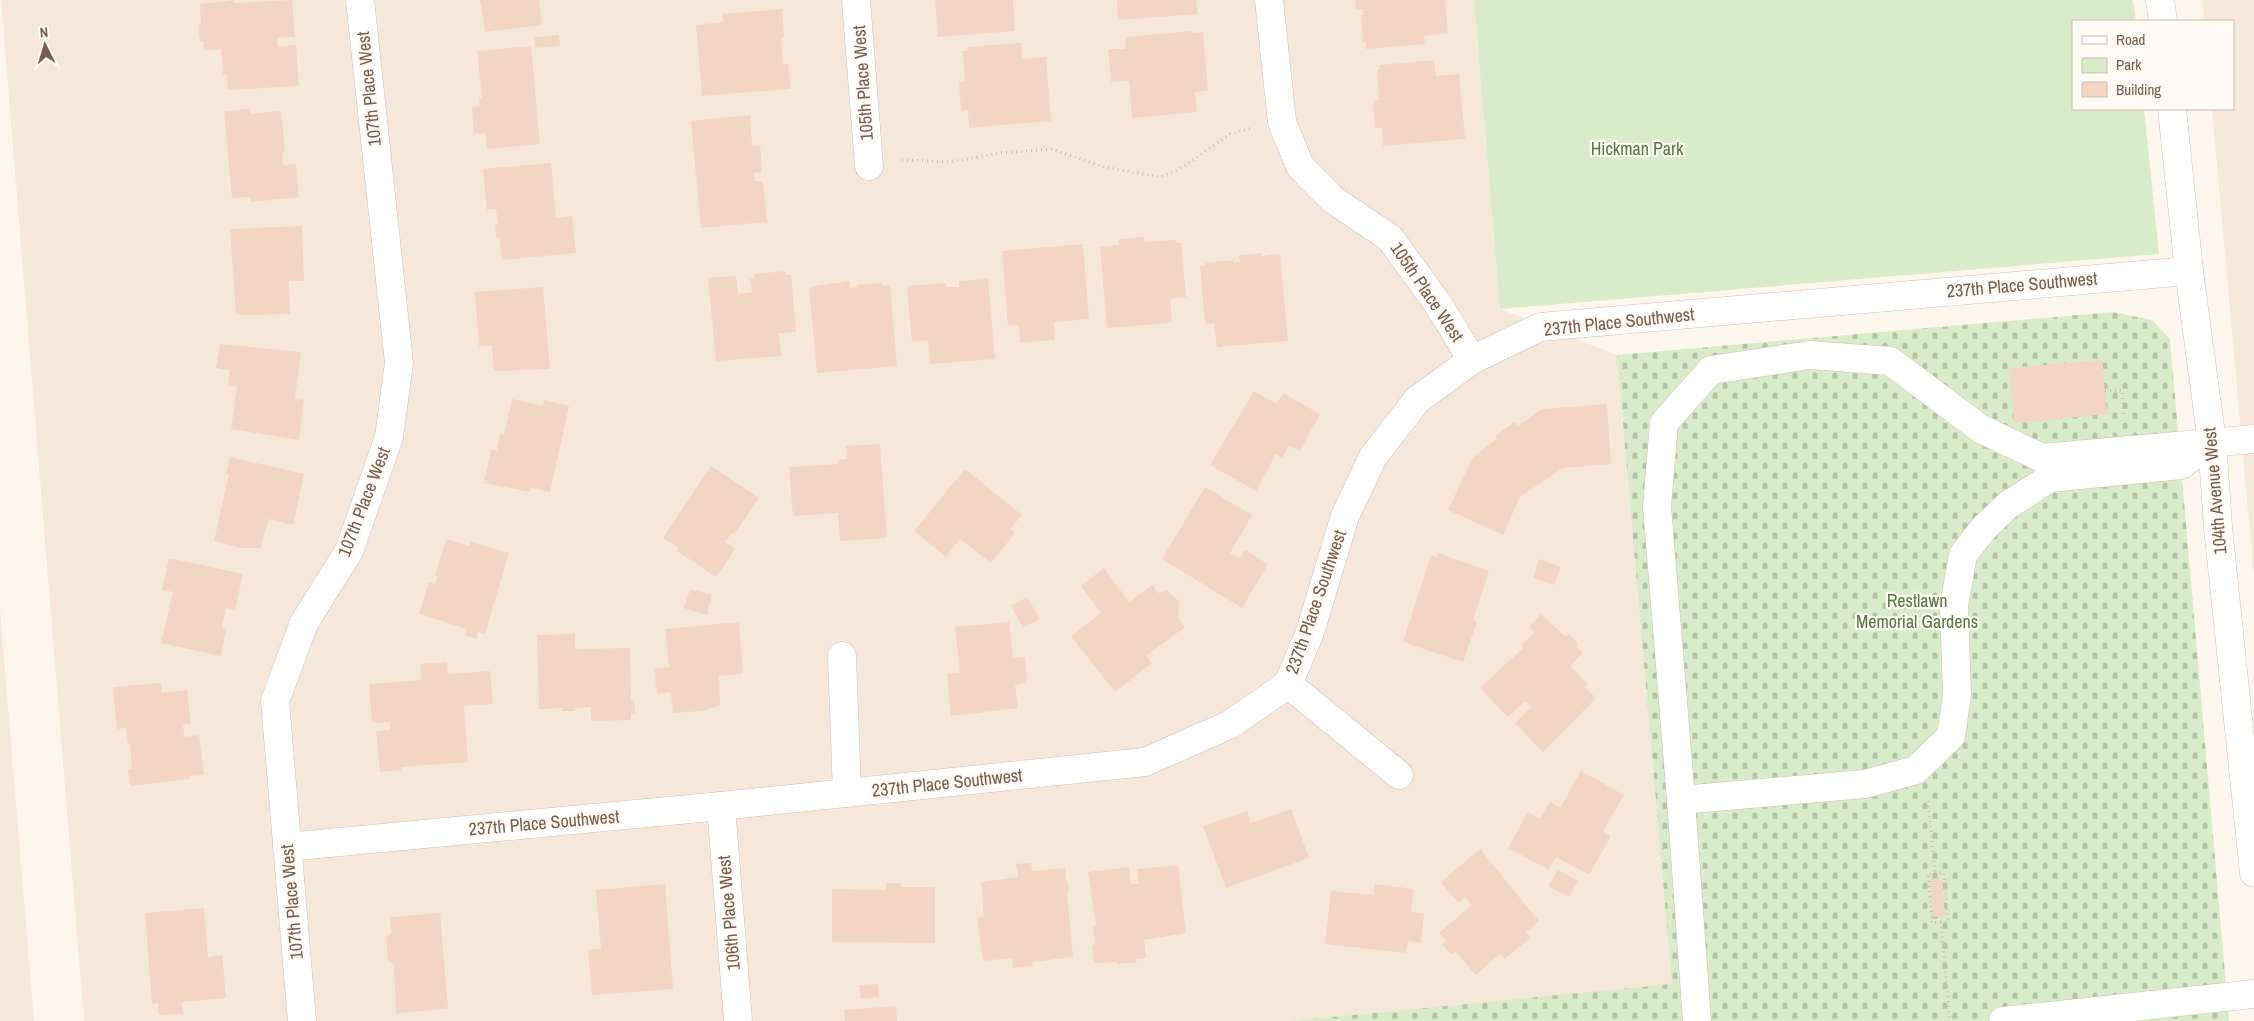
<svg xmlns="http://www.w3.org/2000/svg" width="2254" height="1021" viewBox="0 0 2254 1021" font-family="'Archivo Narrow',sans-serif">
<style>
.residential{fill:#f5e8da}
.cemetery{fill:url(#cemetery-stones)}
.park{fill:#d8ecc9}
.building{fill:#f3d5c3}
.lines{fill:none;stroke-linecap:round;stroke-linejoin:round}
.minor-casing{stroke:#d1beb0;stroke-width:29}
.path{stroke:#d9b8a5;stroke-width:3;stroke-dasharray:1 4;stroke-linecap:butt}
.minor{stroke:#fff;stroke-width:28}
.labels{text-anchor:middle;stroke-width:4.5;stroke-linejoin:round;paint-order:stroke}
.street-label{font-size:18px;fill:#7a5c4d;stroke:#fffaf3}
.park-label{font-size:18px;fill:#537a41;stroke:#fffaf3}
</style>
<defs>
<pattern id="cemetery-stones" width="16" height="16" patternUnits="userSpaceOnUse" patternTransform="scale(1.25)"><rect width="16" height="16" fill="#d8ecc9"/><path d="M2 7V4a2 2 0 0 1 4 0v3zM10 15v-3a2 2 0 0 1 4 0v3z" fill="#b4c2a5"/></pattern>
</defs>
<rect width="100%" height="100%" fill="#fdf6ec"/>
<g class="residential">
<path d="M1,0H1474L1500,309L1617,355L1673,991L1328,1021H84Z"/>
<path d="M2202,0H2254V578L2212,109H2233V21H2204Z"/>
<path d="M0,609L34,1021H0Z"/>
</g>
<path class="cemetery" d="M2113,312L2152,320L2170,339L2229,1021H1291L1672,984L1617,355Z"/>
<path class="park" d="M1474,0H2133L2136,21H2073V109H2144L2159,254L1500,309Z"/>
<g class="building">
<path d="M233,0V3L292,0L295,37L277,38L278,47L296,45L299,86L228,90L227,75H223L221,49L204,51L203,41H200L198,24H201L200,4Z"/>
<path d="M480,0H539L542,25L485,32Z"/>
<path d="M935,0H1013L1015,31L938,37Z"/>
<path d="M1117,0H1196L1198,14L1118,20Z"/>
<path d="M1355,0H1445L1448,33L1424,36L1425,44L1366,49V42L1363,43L1361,15H1363V9L1356,10Z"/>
<path d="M782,9L784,37H781L783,64H788L791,89L702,96L696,25L723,22L722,14Z"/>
<path d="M1193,31V33L1203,32L1208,90L1195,92L1197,112L1132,118L1129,81L1111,82L1108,49H1126L1125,37Z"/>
<path d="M559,35L560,46L535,48L534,37Z"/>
<path d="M1021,43L1022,59L1046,57L1051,121L969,128L968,110L961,111L959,82H965L963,51H968L967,47Z"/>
<path d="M531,46L540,144L487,149L485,133L474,134L472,107L480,106L479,98H482L477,51Z"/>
<path d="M1434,60L1436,76L1459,74L1465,139L1383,146L1382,128H1375L1373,101L1379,100L1377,70L1380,69V65Z"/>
<path d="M249,109L250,114L281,111L285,151L282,152L283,165L296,164L299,197L251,202V197L232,198L224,111Z"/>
<path d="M750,115L752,146L760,145L762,172L754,173L755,181H763L767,222L701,228L691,121Z"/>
<path d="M551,163L556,218L572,216L576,253L502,260L499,237L496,238L495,224H498L496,209L487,210L483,169Z"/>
<path d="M302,226L304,281H289L290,314L236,315L230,229Z"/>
<path d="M1144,237L1145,242L1176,240V243H1181L1186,297L1170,299L1172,323L1107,328L1100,247L1119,245V239Z"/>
<path d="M1083,244L1089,319L1054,322L1055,340L1020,343L1019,325L1008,326L1002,251Z"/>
<path d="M1262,253V256L1280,254L1288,341L1217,347L1214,323L1205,324L1200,266L1206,265V263L1233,260L1234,263L1240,262L1239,255Z"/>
<path d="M785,271L786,275H791L796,332L779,333L781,356L716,361L708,278L736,276L738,294L752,292L750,279L755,278L754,274Z"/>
<path d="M988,279L995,359L930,364L928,340L912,342L907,286L946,283V287H959V281Z"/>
<path d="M850,281V288L857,287V285L883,283V286L890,285L897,366L817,373L809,287Z"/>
<path d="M543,287L550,369L494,371L492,346H479L475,292Z"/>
<path d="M220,344L301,352L295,399L304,400L299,440L231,429L237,387L228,386L230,370L216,368Z"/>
<path d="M2102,360L2107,414L2014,423L2009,368Z"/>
<path d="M1254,391L1277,404L1283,393L1320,414L1300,451L1289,446L1282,458L1276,454L1256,491L1210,465Z"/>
<path d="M512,399L543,406L544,400L569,406L550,492L531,488L530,492L484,483L491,450H497L500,434L504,435Z"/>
<path d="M1607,404L1611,464L1563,468L1520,497L1503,535L1448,510L1473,457L1497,439L1495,436L1515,422L1518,426L1542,409Z"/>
<path d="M880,444L887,538L840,541L838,513L793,516L789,467L838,464V460L847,459L846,446Z"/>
<path d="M230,457L304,474L293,525L269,519L260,548H242L214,541L229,474H226Z"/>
<path d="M711,466L759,498L734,534L732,533L725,542L735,549L716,577L677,551L679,548L663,538Z"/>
<path d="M965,469L1022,515L1010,529L1015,533L991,563L960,539L946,557L914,531Z"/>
<path d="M1205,487L1252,515L1230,553L1240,558L1245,550L1268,564L1242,608L1162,559Z"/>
<path d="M446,539L469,546L471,542L509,553L485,634L478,632L476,639L465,635L467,629L419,614L429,582L435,584L438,576H435Z"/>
<path d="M1438,553L1489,571L1473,620L1477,622L1463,662L1403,642L1431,555L1438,557Z"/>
<path d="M169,558L243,574L235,610L226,608L222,628L226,629L221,656L161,643L173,592L162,590Z"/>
<path d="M1539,559L1561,567L1554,585L1533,578Z"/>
<path d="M1104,568L1129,602L1152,585L1158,593L1167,591L1179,601L1178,618L1185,627L1146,656L1152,663L1115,692L1071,636L1101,613L1081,586Z"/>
<path d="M690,589L712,595L707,615L684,608Z"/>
<path d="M1027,597L1040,619L1023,628L1011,606Z"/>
<path d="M1541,614L1566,637L1569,634L1578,644L1576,646L1583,653L1570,666L1588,684L1585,687L1596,698L1543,752L1515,723L1531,707L1525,701L1508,717L1480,688L1523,648L1521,646L1535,632L1529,626Z"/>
<path d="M739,622L743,674L719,676L720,705L702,711L673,713L671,692L657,694L654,669L669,667L665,629Z"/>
<path d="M1009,622L1013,658L1025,657L1027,683L1015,685L1018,708L951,716L947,674L960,673L955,627Z"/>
<path d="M575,634V649L630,648L631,701L635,700V713L631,714V720L591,721V707L575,708V711H562V708L539,709L537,635Z"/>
<path d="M447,662L448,674L490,671L493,704L464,706L468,762L401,767V770L380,772L376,731L390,730V722L372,723L369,684L422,680L420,664Z"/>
<path d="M161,683L162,693L187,690L191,724H183L184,734L185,737L199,735L204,775L189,776V779L130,786L128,769H132L130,744H128L126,728L117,729L113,687Z"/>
<path d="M1581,771L1624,795L1603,831L1611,836L1589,875L1556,857L1549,870L1508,848L1528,812L1540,819L1550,802L1560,808Z"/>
<path d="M1291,809L1309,858L1226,888L1203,826L1247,811L1251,823Z"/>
<path d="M1480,849L1539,921L1526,932L1530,938L1505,959L1500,954L1476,975L1455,951L1451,954L1442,944L1446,941L1439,933L1472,905L1465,897L1458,903L1441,882Z"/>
<path d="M1031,863L1032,871L1065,868L1066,881H1068L1069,892H1067L1073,957L1032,962L1033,966L1013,968L1012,958L983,961L977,918L984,917L981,882L1018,877L1016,864Z"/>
<path d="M1178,865L1186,933L1144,940L1146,958L1136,959L1137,962L1118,964V962L1094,963L1092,945H1095L1093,925H1096L1088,872L1129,867L1131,884H1139L1137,869Z"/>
<path d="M1558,870L1578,881L1569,897L1548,886Z"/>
<path d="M1942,878L1945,916L1933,917L1930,879Z"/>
<path d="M886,883H901V887H935V943L832,942V889L886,890Z"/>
<path d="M665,884L673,989L592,995L588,950L601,949L596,890Z"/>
<path d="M1375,884L1414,889L1411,912L1424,914L1421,943L1408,941L1406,953L1325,944L1331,891L1374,895Z"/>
<path d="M204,908L208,957L222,955L226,998L182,1002L183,1014L158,1015V1003L152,1004L145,913Z"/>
<path d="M440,913L448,1009L396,1013L394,965L388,961L386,938L391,933L390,917Z"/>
<path d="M878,984L879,997L861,999L859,985Z"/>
<path d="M896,1006L897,1021H845L844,1010Z"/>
</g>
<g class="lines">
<g class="minor-casing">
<g id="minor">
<path d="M856,0L869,166"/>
<path d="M1269,0L1282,122L1300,166L1332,199L1390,238L1438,304L1472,360"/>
<path d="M2160,0L2163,21"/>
<path d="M2172,109L2189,271L2212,442L2218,527L2254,873"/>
<path d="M2212,442L2181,465L2050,478L2008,505L1983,529L1963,555L1954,605L1957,695L1951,736L1916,770L1865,784L1681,800L1657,506L1664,423L1711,370L1810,355L1890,361L1981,429L2042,458L2254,439"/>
<path d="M842,656L847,793"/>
<path d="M1288,684L1399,775"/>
<path d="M1681,800L1697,1021"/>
<path d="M721,806L738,1021"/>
<path d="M287,847L721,806L1145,762L1231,724L1288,684L1310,632L1345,516L1373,457L1417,400L1472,360L1540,327L2189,271"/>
<path d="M302,1021L275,701L304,623L349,551L389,437L399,363L360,0"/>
<path d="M2003,1021L2254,994"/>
</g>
</g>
<g class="path">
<path d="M902,160L950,162L1000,153L1052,149L1104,167L1159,177L1180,169L1230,134L1252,128"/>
<path d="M2105,391L2122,390L2124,418"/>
<path d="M1928,801L1935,874"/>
<path d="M1941,922L1932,923L1928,874L1944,873L1948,922H1941L1950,1021"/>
</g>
<use href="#minor" class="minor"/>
</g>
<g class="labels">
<g class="street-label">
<text transform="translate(863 83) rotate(-94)" y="6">105th Place West</text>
<text transform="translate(369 89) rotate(-96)" y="6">107th Place West</text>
<text transform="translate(2022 285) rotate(-5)" y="6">237th Place Southwest</text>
<text transform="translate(1427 292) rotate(56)" y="6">105th Place West</text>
<text transform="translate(1619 322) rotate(-6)" y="6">237th Place Southwest</text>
<text transform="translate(2215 491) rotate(-95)" y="6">104th Avenue West</text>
<text transform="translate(364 502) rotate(-69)" y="6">107th Place West</text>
<text transform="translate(1316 602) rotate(-71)" y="6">237th Place Southwest</text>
<text transform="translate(947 783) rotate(-6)" y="6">237th Place Southwest</text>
<text transform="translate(544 823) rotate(-5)" y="6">237th Place Southwest</text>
<text transform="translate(292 902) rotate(-95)" y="6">107th Place West</text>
<text transform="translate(729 913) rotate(-95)" y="6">106th Place West</text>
</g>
<g class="park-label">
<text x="1637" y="155">Hickman Park</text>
<text x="1917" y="607">Restlawn<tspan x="1917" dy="21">Memorial Gardens</tspan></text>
</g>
</g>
<rect x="2072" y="20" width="162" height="90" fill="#fffaf3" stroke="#cabbb1"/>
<rect x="2082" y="36" width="25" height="8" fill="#ffffff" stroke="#cabbb1"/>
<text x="2116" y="45" font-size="15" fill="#7a5c4d">Road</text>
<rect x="2082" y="58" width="25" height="15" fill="#d8ecc9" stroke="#cabbb1"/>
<text x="2116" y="70" font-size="15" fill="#7a5c4d">Park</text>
<rect x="2082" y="82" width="25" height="15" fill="#f3d5c3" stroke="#cabbb1"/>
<text x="2116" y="95" font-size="15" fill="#7a5c4d">Building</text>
<g transform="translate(45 45) rotate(355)" stroke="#fffaf3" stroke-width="4" paint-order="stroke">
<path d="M0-4L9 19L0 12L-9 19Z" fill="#7a5c4d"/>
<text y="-8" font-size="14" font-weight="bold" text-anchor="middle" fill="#7a5c4d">N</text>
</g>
</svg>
